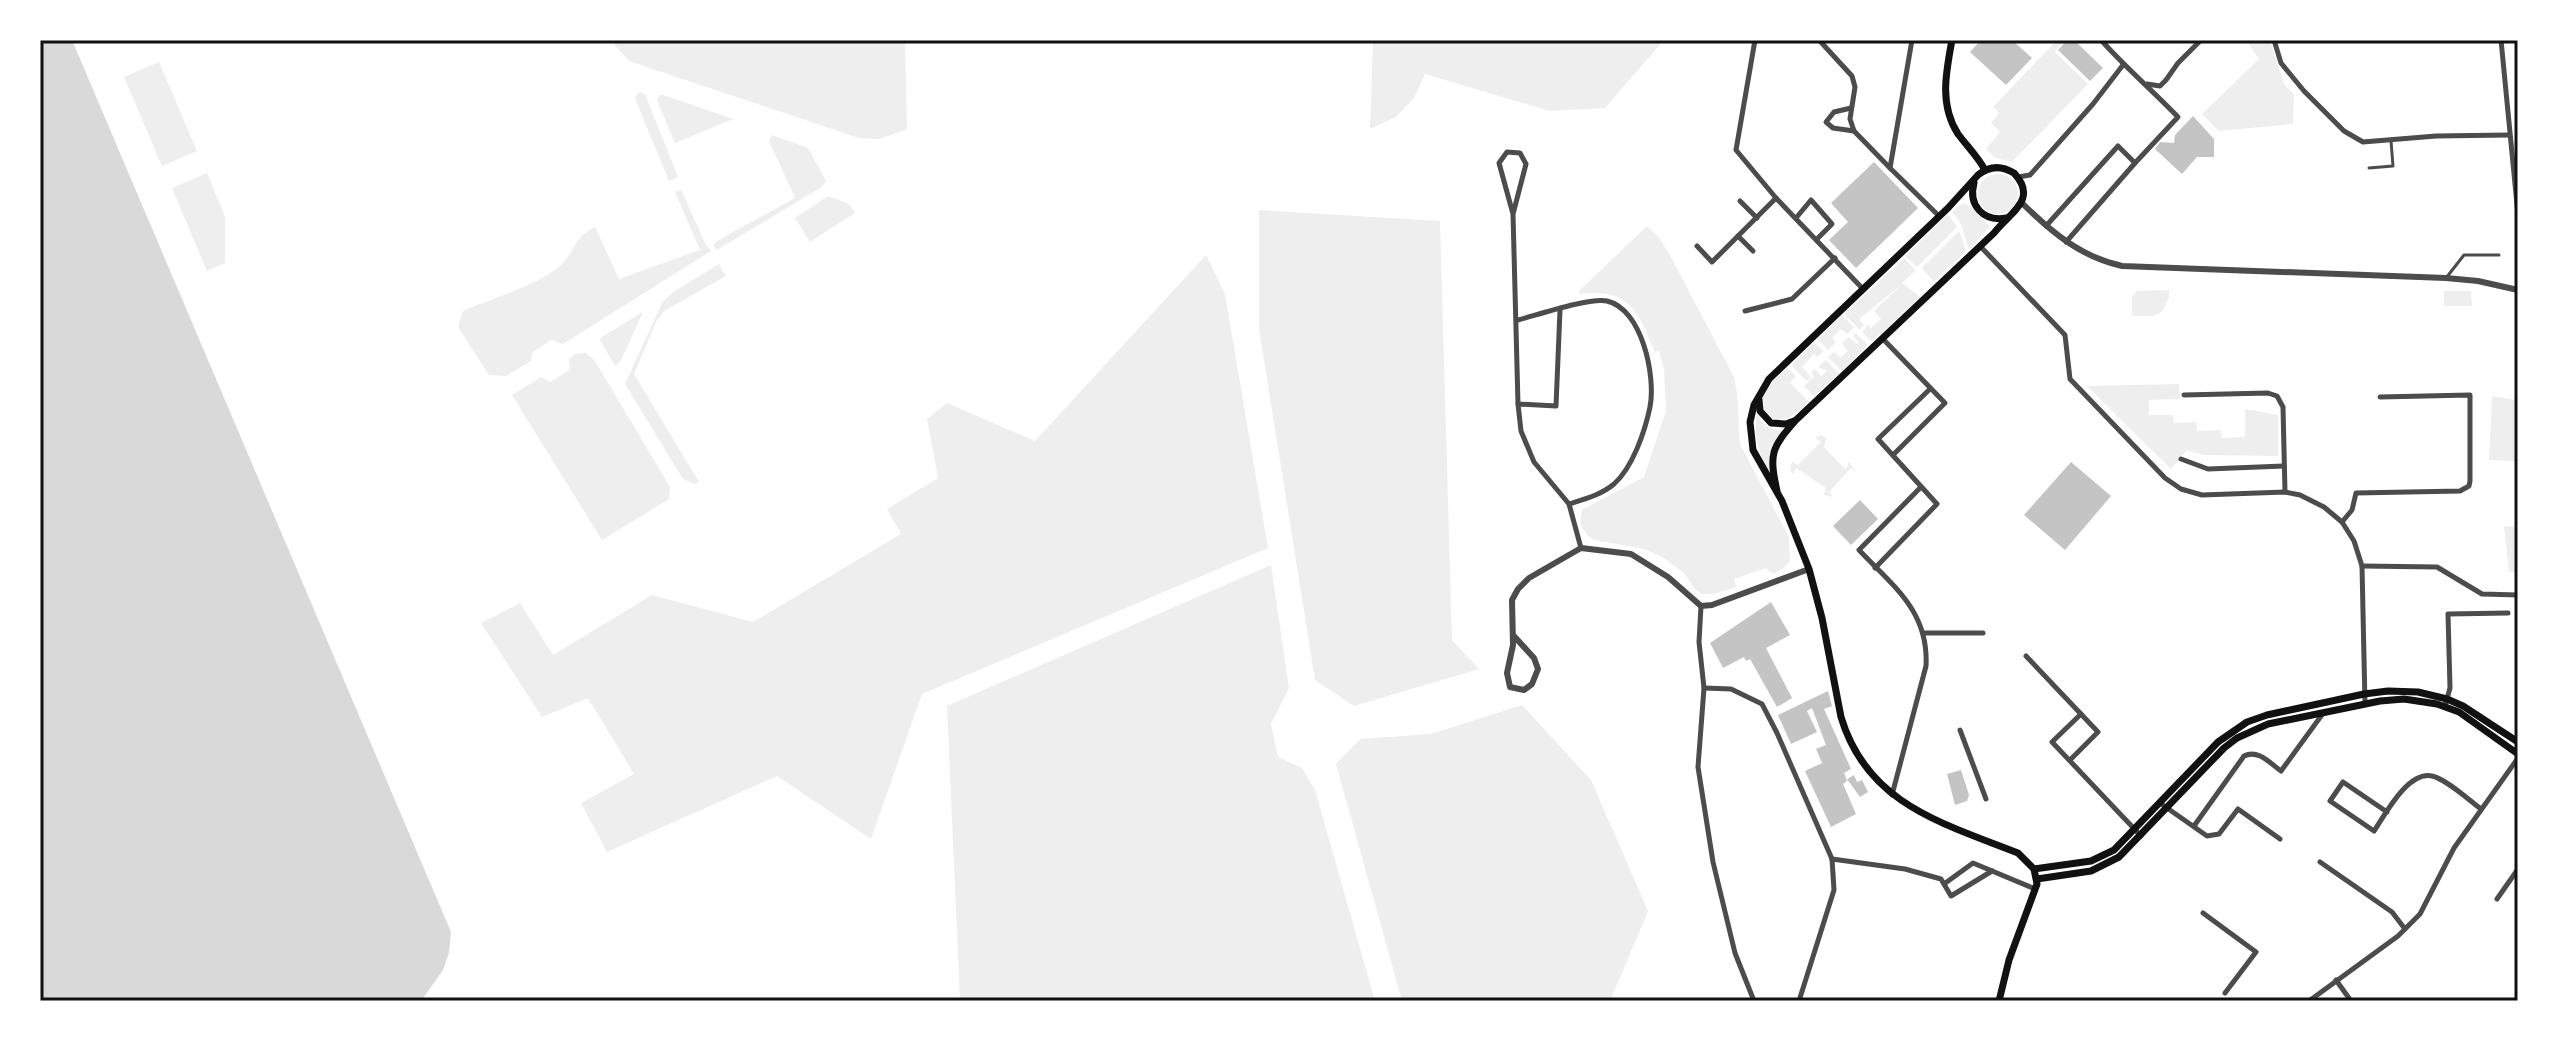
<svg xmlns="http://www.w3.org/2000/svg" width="2558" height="1041" viewBox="0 0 2558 1041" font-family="'Exo 2',sans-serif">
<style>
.green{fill:#eee}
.water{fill:#d9d9d9}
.building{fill:#c4c4c4}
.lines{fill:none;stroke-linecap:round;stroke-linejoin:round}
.service{stroke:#4c4c4c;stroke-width:3}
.minor{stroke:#4c4c4c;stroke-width:5}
.tertiary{stroke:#4c4c4c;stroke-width:6}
.secondary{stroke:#111;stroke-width:7}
.neatline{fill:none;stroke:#111;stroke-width:3}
</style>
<rect width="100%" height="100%" fill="#fff"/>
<g class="green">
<path d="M610,40H905L907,129L880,139L859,138L629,61Z"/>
<path d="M1373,40H1664L1605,108L1550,111L1425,74L1414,98L1396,117L1370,129Z"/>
<path d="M2057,40H2065L2055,52L2088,84L2012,162L1996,158L1986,149L2000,132L1991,123L1999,113L1993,107Z"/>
<path d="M2246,40H2270L2284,84L2294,95L2293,124L2219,131L2202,114L2259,59Z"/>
<path d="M159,62L197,151L162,166L124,77Z"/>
<path d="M639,92L645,94L678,177L669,181L635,98Z"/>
<path d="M660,95H663L733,119L675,143L657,100Z"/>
<path d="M772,135L808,148L826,181L822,187L717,250L713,245L717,241L795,198L769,141Z"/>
<path d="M207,173L225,217V263L207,271L172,188Z"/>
<circle cx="1998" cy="194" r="20"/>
<path d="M681,190L705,243L711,251L563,344L551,340L532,353L531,361L506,376L489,375L458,327L463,311C489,300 530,287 552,272C575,258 571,238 595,227L619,279L700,250L675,192Z"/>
<path d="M828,196L849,204L855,213L810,242L795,218Z"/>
<path d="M1963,203L1971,207L1990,227L1969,250L1961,224L1952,212Z"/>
<path d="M1259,210L1440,221L1452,640L1479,669L1354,706L1315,680L1259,329Z"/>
<path d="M1948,214L1957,227L1917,267L1905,256Z"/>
<path d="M1647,226L1660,239L1672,259L1734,377L1737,393L1740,444L1789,537L1790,561L1784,568L1773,574L1766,568L1734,579L1736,587L1713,594H1702L1695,589L1684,573L1662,557L1644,549L1595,540L1588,536L1580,524L1582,510C1603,498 1624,488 1644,477L1666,411L1664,369L1659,351L1655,352C1637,310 1630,288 1579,294V291Z"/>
<path d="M1959,231L1966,251L1934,282L1922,268Z"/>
<path d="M1206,255L1225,294L1268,548L922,694L871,839L777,776L607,852L581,803L634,774L588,698L542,717L481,623L520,603L553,655L652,595L753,622L901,534L887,509L938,478L927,419L947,403L1035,441Z"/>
<path d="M1904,258L1916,270L1902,283L1920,297L1872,342L1862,332L1868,325L1871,328L1881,319L1874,311L1902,284L1859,319L1864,325L1860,330L1844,314Z"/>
<path d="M719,264L726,276L664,311L657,320L634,374L699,482L694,484L683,479L625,384L663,301L675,291Z"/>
<path d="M2169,290V297L2162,312L2153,316H2132V297L2137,291Z"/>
<path d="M2444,291H2471L2472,306H2444Z"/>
<path d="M643,312L620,362L615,366L600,340L602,337Z"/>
<path d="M1842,315L1854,327L1847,334L1841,329L1832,338L1836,342L1828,350L1818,339Z"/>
<path d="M1856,333L1868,345L1842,371L1828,357L1834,352L1840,358L1848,351L1842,343L1849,337L1857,344L1859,342L1853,336Z"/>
<path d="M1814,342L1823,351L1817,357L1814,354L1802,367L1811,377L1807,381L1791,365Z"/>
<path d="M586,353L595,361L670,487L669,499L602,540L512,395L541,377L550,382L570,370L569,359L576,354Z"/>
<path d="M1826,360L1839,374L1814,396L1804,386L1814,376L1811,373L1815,369L1821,376L1827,371L1818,367Z"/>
<path d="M1787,368L1796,376L1790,383L1809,402C1802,408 1796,415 1788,418C1774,423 1759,414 1761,399C1763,387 1779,376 1787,368Z"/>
<path d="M2179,384L2180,399L2149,400V415H2173L2174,423L2196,422L2197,431L2221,430L2222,438L2245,437V409L2278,415V456L2204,455L2187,450L2171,469L2087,386Z"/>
<path d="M2492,396L2516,400L2518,403V461L2489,460Z"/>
<path d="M1758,410C1759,425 1771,432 1786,430L1777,441L1773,482C1761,458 1751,437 1758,410Z"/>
<path d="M1821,435L1826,438L1824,447L1846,470L1849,462L1856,472L1851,468L1829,492L1833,497L1824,495L1826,488L1796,468L1793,474L1790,470L1792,462L1798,465L1821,442L1815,437Z"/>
<path d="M2504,526L2518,527V572H2509Z"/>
<path d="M1271,565L1289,688L1271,724L1278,757L1302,768L1315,790L1375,1001H960L947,706Z"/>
<path d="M1522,705L1591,780L1648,911L1610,1001H1402L1336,764L1360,739L1431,734Z"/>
</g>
<path class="water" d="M40,40H72L451,932L449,953L443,970L421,1001H40Z"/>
<g class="building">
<path d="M1981,40H2012L2032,58L2006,85L1970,52Z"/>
<path d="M2067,40H2074L2103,68L2090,81L2058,50Z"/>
<path d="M2193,116L2214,139V157H2197L2182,174L2155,149L2160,142L2174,143L2175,135Z"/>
<path d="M1874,162L1918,208L1856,268L1829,240L1848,222L1831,203Z"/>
<path d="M2071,462L2111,496L2065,550L2024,515Z"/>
<path d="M1860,500L1878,519L1851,545L1833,526Z"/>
<path d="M1771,602L1790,635L1766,648L1792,698L1777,707L1750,659L1746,661L1744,657L1723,668L1710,643Z"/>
<path d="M1828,691L1832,706L1824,709L1851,769L1844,773L1847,781L1843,784L1856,814L1831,827L1805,771L1822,763L1816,749L1826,745L1812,708L1807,711L1817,732L1791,744L1778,715Z"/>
<path d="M1961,770L1969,795L1967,801L1955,805L1947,774Z"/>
<path d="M1854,775L1857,782L1862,780L1868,792L1860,797L1847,779Z"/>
</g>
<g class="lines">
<g class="service">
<path d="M2369,168L2393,166L2391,141"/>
<path d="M2446,278L2464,255H2499"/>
</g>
<g class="minor">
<path d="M1755,40L1736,150L1776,198L1863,289"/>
<path d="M1819,40L1852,76L1855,87L1850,119L1854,131L1890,168"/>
<path d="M1912,40L1890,168L1939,216"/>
<path d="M2101,40C2125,67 2152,90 2178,117L2135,163"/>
<path d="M2274,40L2281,63L2304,91L2344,131L2363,142L2436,136L2509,135"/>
<path d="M2501,40L2518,215"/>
<path d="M2147,84L2160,86L2166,80L2178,63L2201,40"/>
<path d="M1851,108L1834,112L1826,122L1833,128L1854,131"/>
<path d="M2018,177L2030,175L2093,104L2123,65"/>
<path d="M1740,201L1757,218"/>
<path d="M1513,214L1526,164L1520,153L1507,152L1499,163L1513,214L1518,404L1521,431L1534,462L1569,504L1581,548"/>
<path d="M1796,218L1811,200L1832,224L1817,239"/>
<path d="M2046,226L2118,146L2135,163L2066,242"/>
<path d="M1738,236L1753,251"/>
<path d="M1697,246L1712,262L1776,198"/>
<path d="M1980,246L2065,335L2070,379L2165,478L2181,489L2202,495L2285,492L2300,495L2324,507L2342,522L2354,541L2362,566L2365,704"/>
<path d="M1745,311L1792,299L1835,258"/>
<path d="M1518,320C1537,315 1591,297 1607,301C1642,309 1656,376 1650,407C1645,431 1633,467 1614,484C1601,495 1584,499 1569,504"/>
<path d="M1882,338L1945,403L1893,455"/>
<path d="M2184,395L2268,393L2277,396L2283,407L2285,492"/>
<path d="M1518,404L1556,406L1560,310"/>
<path d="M2181,459L2208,469L2284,466"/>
<path d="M2342,522L2352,510L2356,493L2460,491L2469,486L2470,481V395L2380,397"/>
<path d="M2362,566L2437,567L2482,594L2518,595"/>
<path d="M1875,568L1937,504L1878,439L1930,389"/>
<path d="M1701,606L1699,642L1704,688L1698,767L1713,862L1735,953L1754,1001"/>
<path d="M1924,633H1983"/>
<path d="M2026,656L2098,732L2070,760"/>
<path d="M1704,688L1731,689L1762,704L1777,733L1832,859L1834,890L1799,1001"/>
<path d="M2445,706L2450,688L2448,614L2508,613"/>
<path d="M2081,714L2052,742L2141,836"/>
<path d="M1960,730L1986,799"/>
<path d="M1892,795L1926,666C1929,611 1893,586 1859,550L1921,487"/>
<path d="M2160,803L2207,836L2219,834L2238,809L2280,839"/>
<path d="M2387,812L2343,782L2330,801L2374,831C2386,813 2408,771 2432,776C2446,779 2469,800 2481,809"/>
<path d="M2194,826L2244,756C2258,749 2270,763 2281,771L2324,712"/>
<path d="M1832,859L1905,869L1941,879L1951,896L1992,871"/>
<path d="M2320,862L2392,912L2405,929"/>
<path d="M1944,884L1973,863L2035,889"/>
<path d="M2497,899L2518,869"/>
<path d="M2203,913L2256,952L2225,993"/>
<path d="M2336,980L2351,1001"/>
<path d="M2309,1001L2398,936L2420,914L2454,848L2518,758"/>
</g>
<g class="tertiary">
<path d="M2022,203C2051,232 2081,257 2122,266L2446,278L2478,281L2518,290"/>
<path d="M1513,635L1534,658L1538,669L1532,684L1524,690L1510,687L1507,673L1513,645L1512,600L1518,589L1529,578L1581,548L1631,554L1668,577L1701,606L1712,605L1809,569"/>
</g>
<g class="secondary">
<path d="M1952,40C1946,72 1939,105 1958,134C1967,146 1978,157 1985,170"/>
<path d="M1974,183C1968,205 1983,222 2006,218"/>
<path d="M1759,400L1760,411L1771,423L1786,424L1794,421"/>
<path d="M1777,491C1769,454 1771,448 1796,420L1994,233C2009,213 2039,200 2014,173C2001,165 1989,166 1978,175L1948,208L1769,379L1754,405L1750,422L1753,450L1782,501L1809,569L1822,618L1841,717C1867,804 1942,823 2018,853L2034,869L2037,884L2009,960L1999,1001"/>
<path d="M2034,869L2091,861L2114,850L2218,742L2247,722L2267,715L2364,694L2388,691L2418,692L2447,699L2463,706L2518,742"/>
<path d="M2037,879L2091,871L2119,857L2224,748L2237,738L2268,724L2380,701L2404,699L2437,704L2459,712L2518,754"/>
</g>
</g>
<rect width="2558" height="1041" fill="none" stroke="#ffffff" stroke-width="84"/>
<rect x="42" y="42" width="2474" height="957" class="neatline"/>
</svg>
